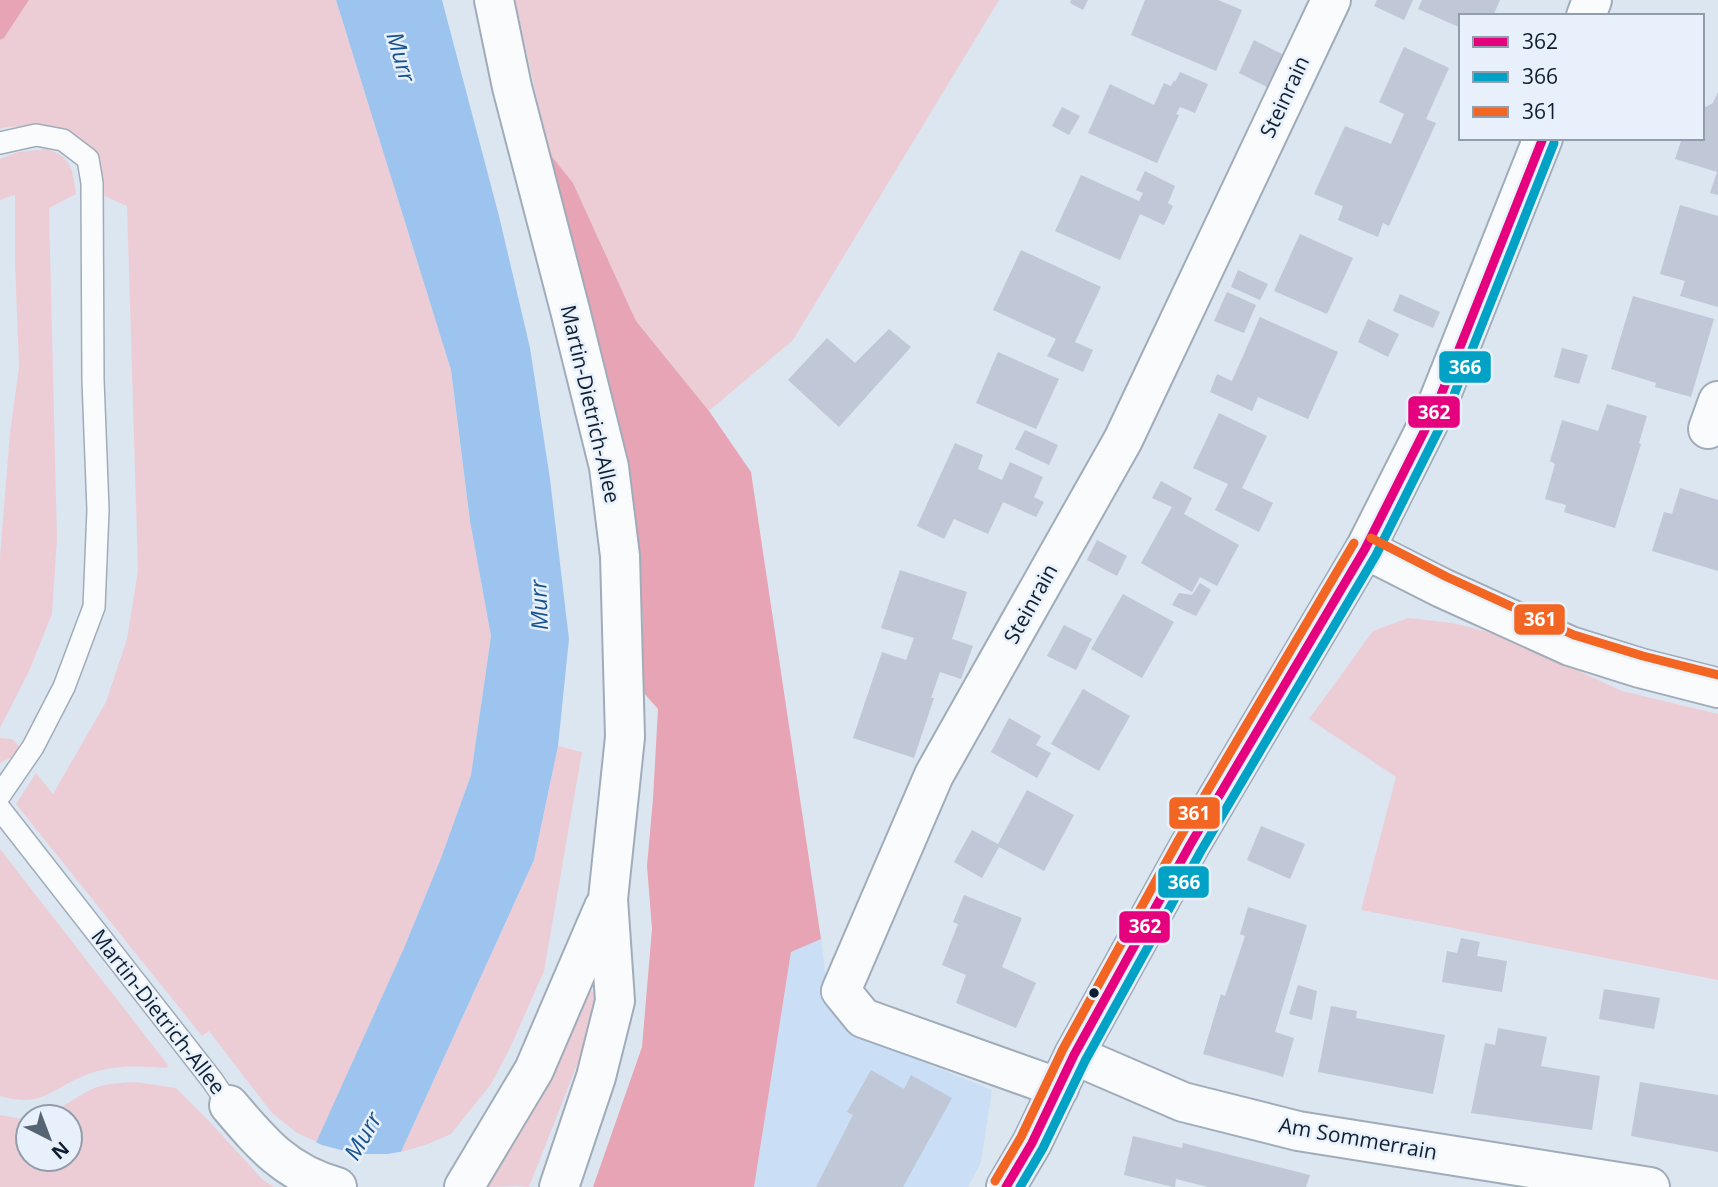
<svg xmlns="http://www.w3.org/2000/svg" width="1718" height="1187" viewBox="0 0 1718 1187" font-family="'Open Sans',sans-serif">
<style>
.built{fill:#cadff6}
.green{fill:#edcdd5}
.forest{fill:#e7a4b4}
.water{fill:#9dc4ee}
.pier{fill:#dbe6f1}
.building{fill:#c0c7d7}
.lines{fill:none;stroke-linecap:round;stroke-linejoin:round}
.lane-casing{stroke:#a0acba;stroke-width:24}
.street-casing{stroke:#a0acba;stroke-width:42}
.secondary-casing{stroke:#a0acba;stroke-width:42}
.lane{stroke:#fafbfd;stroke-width:21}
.street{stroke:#fafbfd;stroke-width:38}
.secondary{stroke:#fafbfd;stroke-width:38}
.bus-1-casing{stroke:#e8f1fb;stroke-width:14}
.bus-2-casing{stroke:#e8f1fb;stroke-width:14}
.bus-3-casing{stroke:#e8f1fb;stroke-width:14}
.bus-1{stroke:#e5007d;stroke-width:9}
.bus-2{stroke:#01a2c6;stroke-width:9}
.bus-3{stroke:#f26522;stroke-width:9}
.bus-dot{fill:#0f1f31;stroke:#e8f1fb;stroke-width:2.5}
.labels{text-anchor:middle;stroke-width:5;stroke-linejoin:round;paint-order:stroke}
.street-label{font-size:21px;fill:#0f1f31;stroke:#e8f1fb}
.water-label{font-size:23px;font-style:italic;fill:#16528d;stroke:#e8f1fb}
.line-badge{stroke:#e8f1fb;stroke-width:2.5}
.badge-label{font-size:19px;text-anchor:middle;font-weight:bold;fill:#fff}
</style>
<rect width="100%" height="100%" fill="#dbe6f1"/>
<path class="built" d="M821,939L828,995L837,1017L854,1034L992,1090L981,1162L968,1187H754L791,952Z"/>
<g class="green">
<path d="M29,0H336L451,370L470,521L491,636L471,775L441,858L404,948L317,1142L297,1133L272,1113L209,1031L202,1036L16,804L36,773L53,794L106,702L127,639L138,571L127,206L100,194L83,142L65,129L30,126L6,127L0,129V40L4,38Z"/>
<path d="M515,0H999L793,340L709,411L636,321L573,183L549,153Z"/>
<path d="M47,149C72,157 73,170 76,194L49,208L57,539L52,614L30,669L0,728V556L10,433L19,367L15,264V195L0,200V159L18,152Z"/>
<path d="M1408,618L1453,623L1503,636L1622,691L1718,714V980L1361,910L1396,777L1309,719L1373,631Z"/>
<path d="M0,738L12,739L19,746L12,757L0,763Z"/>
<path d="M558,746L582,752L544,971L511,1046L491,1084L451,1134L428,1144L401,1152L534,860Z"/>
<path d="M0,849L168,1065L167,1068C139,1066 113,1064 86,1075C52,1088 41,1109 0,1096Z"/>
<path d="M590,991L598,994L601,1004L529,1187L516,1186L488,1187L543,1091L587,993Z"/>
<path d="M135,1082L176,1088L209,1121L263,1180L274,1187H0V1115L22,1119L28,1118V1159H70V1117H35C56,1114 72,1099 90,1090C104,1083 120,1083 135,1082Z"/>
</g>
<g class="forest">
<path d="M0,0H29L4,38L0,40Z"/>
<path d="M549,153L573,183L636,321L709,411L751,472L821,939L791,952L754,1187H593L642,1047L652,929L647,866L653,799L658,709L643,692V618L634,540Z"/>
</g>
<path class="water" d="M336,0H442L499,216L530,348L550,479L569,639L558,746L534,860L401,1152L376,1187H296L404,948L441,858L471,775L491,636L470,521L451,370Z"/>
<path class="pier" d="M313,1141L322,1145L341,1150L366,1154H387L406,1151L380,1187H293Z"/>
<g class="building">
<path d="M1071,0H1088L1083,10L1070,3Z"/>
<path d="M1145,0H1218L1242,10L1216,71L1131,35Z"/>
<path d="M1377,0H1413L1404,20L1374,6Z"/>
<path d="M1422,0H1500L1493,16H1461V28L1418,9Z"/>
<path d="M1254,40L1288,57L1273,90L1239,73Z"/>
<path d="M1404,47L1449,68L1426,119L1436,123L1389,226L1383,223L1378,237L1338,220L1343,206L1314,194L1345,126L1391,144L1404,114L1379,102Z"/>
<path d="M1180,72L1208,84L1195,113L1180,107L1176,114L1179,115L1157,163L1088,133L1110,84L1154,105L1164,83L1171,86L1174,80L1175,82Z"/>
<path d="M1718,92V195L1710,193L1717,172L1675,159L1682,138H1702V109L1713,103Z"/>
<path d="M1062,107L1080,116L1069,135L1052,126Z"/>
<path d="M1145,171L1175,186L1168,203L1173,206L1164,225L1140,214L1120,260L1055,231L1081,175L1139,201L1143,193L1136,190Z"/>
<path d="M1680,205L1718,216V307L1680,296L1685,281L1660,274Z"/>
<path d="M1300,234L1353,258L1327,314L1274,291Z"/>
<path d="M1021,250L1101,287L1075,342L1093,350L1083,372L1047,356L1056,339L993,310Z"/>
<path d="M1238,270L1268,284L1260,300L1231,287Z"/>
<path d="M1227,292L1256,305L1244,333L1214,321Z"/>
<path d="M1400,294L1440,312L1433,328L1393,311Z"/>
<path d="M1633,296L1714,319L1691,397L1655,387L1656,383L1611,369Z"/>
<path d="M1260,317L1338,352L1308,419L1258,397L1252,411L1210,392L1217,374L1232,381Z"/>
<path d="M1368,319L1399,334L1388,357L1358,342Z"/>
<path d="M889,329L911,347L839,427L788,380L827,338L855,363Z"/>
<path d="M1562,348L1588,355L1579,384L1554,377Z"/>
<path d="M998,352L1059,379L1036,429L976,403Z"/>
<path d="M1607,404L1647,416L1639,443L1641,444L1615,528L1564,512L1566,505L1545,499L1555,464L1550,461L1562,420L1598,431Z"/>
<path d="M1219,413L1267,436L1242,488L1273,503L1259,532L1215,510L1228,484L1193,468Z"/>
<path d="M1025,430L1058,445L1049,465L1015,449Z"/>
<path d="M955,443L983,455L978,469L1002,480L1010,462L1043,477L1034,497L1044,502L1036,517L1003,502L988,534L954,519L944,539L917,526Z"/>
<path d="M1161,481L1192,498L1184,514L1239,545L1217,586L1200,577L1192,592L1141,563L1172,507L1152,498Z"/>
<path d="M1680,488L1718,500V571L1652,551L1664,512L1672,514Z"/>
<path d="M1097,540L1127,556L1117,576L1087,560Z"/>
<path d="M900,570L967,592L952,639L973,646L961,679L940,672L931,698H934L914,758L853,738L882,652L906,660L914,638L881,628Z"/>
<path d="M1200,583L1211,590L1196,616L1172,605L1179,593L1192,595Z"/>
<path d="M1123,594L1174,622L1142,678L1091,649Z"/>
<path d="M1064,625L1092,639L1076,670L1047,656Z"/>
<path d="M1083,689L1130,716L1099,771L1051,744Z"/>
<path d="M1009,718L1041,736L1036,745L1051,753L1037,778L991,752Z"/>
<path d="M1027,790L1074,815L1044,871L999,847L982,878L954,862L972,830L998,844Z"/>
<path d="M1261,826L1305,844L1290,879L1247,860Z"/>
<path d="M964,895L1022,918L1002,967L1036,983L1016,1028L956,1003L966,975L942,965L958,924L953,922Z"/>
<path d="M1248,907L1307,925L1275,1032L1294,1038L1283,1077L1203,1054L1221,994L1225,996L1245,936L1240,934Z"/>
<path d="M1461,938L1480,942L1477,956L1507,961L1502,992L1442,982L1447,951L1457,953Z"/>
<path d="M1298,985L1317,991L1312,1020L1289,1014Z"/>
<path d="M1604,989L1660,998L1654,1029L1599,1019Z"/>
<path d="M1331,1006L1357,1011L1356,1018L1445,1035L1433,1094L1318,1072Z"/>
<path d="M1498,1028L1547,1037L1541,1066L1600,1076L1592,1130L1471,1113L1485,1043L1495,1045Z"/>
<path d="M871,1070L904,1089L911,1075L952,1098L903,1187H816L853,1115L847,1112Z"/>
<path d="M1640,1082L1718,1095V1152L1631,1136Z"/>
<path d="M1133,1136L1182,1148L1183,1143L1310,1175L1306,1187H1208L1176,1179L1175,1187H1173L1124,1175Z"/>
</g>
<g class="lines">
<g class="lane-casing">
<g id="lane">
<path d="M0,143L36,135L63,140L88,159L92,183L93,380L98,510L94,607L64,687L33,747L0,795"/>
<path d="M0,809L212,1080L229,1105"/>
</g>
</g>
<g class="street-casing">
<g id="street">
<path d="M494,0L512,87L570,310L609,467L620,556L625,737L608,899L615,1001L596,1077L559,1187"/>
<path d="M1708,429L1718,401"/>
<path d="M1074,1055L1183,1102L1298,1131L1650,1187"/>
<path d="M1059,1088L863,1018L841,991L934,775L1123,440L1331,0"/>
<path d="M229,1105C262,1144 286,1173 337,1187"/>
<path d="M464,1187L534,1070L604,907"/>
</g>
</g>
<g class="secondary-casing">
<g id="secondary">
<path d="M1586,16L1592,0"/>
<path d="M1365,549L1442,588L1570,646L1640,668L1718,688"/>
<path d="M1006,1187L1032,1143L1074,1055L1190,845L1365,549L1435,410L1543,138"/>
</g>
</g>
<use href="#lane" class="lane"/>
<use href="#street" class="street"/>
<use href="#secondary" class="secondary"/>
<g class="bus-1-casing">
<path id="bus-1" d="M1006,1187L1032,1143L1074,1055L1190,845L1365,549L1435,410L1543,138"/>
</g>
<g class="bus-2-casing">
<path id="bus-2" d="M1020,1187L1043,1148L1085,1061L1201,851L1376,555L1446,415L1554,143"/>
</g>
<g class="bus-3-casing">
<g id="bus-3">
<path d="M1371,538L1447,577L1574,635L1643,656L1718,675"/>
<path d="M995,1181L1021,1137L1063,1049L1179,839L1354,543"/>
</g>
</g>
<use href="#bus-1" class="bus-1"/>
<use href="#bus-2" class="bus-2"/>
<use href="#bus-3" class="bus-3"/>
</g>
<circle class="bus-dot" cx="1094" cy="993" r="6"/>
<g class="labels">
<g class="street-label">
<text transform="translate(1285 97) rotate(-65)" y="7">Steinrain</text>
<text transform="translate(590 404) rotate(77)" y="7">Martin-Dietrich-Allee</text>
<text transform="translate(1031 604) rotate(-61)" y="7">Steinrain</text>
<text transform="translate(158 1012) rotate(52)" y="7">Martin-Dietrich-Allee</text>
<text transform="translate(1358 1139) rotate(10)" y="7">Am Sommerrain</text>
</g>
<g class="water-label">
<text transform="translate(401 57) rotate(74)" y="8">Murr</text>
<text transform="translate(539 605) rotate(-92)" y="8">Murr</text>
<text transform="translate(363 1136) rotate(-60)" y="8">Murr</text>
</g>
</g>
<g class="line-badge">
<rect x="1438" y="350" width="54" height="34" rx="7" fill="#01a2c6"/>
<rect x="1407" y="395" width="54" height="34" rx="7" fill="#e5007d"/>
<rect x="1513" y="603" width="53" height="33" rx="7" fill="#f26522"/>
<rect x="1168" y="796" width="53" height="34" rx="7" fill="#f26522"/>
<rect x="1157" y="865" width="53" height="34" rx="7" fill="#01a2c6"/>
<rect x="1118" y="910" width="53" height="34" rx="7" fill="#e5007d"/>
</g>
<g class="badge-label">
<text x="1465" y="374">366</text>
<text x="1434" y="419">362</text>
<text x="1540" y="626">361</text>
<text x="1194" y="820">361</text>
<text x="1184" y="889">366</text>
<text x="1145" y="933">362</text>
</g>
<rect x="1459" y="14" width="245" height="126" fill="#e8f1fb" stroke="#919daa" stroke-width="2"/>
<rect x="1473" y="37" width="35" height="10" fill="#e5007d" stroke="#919daa" stroke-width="2"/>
<text x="1522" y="49" font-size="21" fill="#0f1f31">362</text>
<rect x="1473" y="72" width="35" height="10" fill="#01a2c6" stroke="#919daa" stroke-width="2"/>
<text x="1522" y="84" font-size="21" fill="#0f1f31">366</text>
<rect x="1473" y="107" width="35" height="10" fill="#f26522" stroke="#919daa" stroke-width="2"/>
<text x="1522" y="119" font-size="21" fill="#0f1f31">361</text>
<g transform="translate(49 1138) rotate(138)"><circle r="33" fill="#e8f1fb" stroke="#919daa" stroke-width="2"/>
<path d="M0-5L12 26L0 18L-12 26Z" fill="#566574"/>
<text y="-10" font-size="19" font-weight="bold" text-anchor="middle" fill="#0f1f31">N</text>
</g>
</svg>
